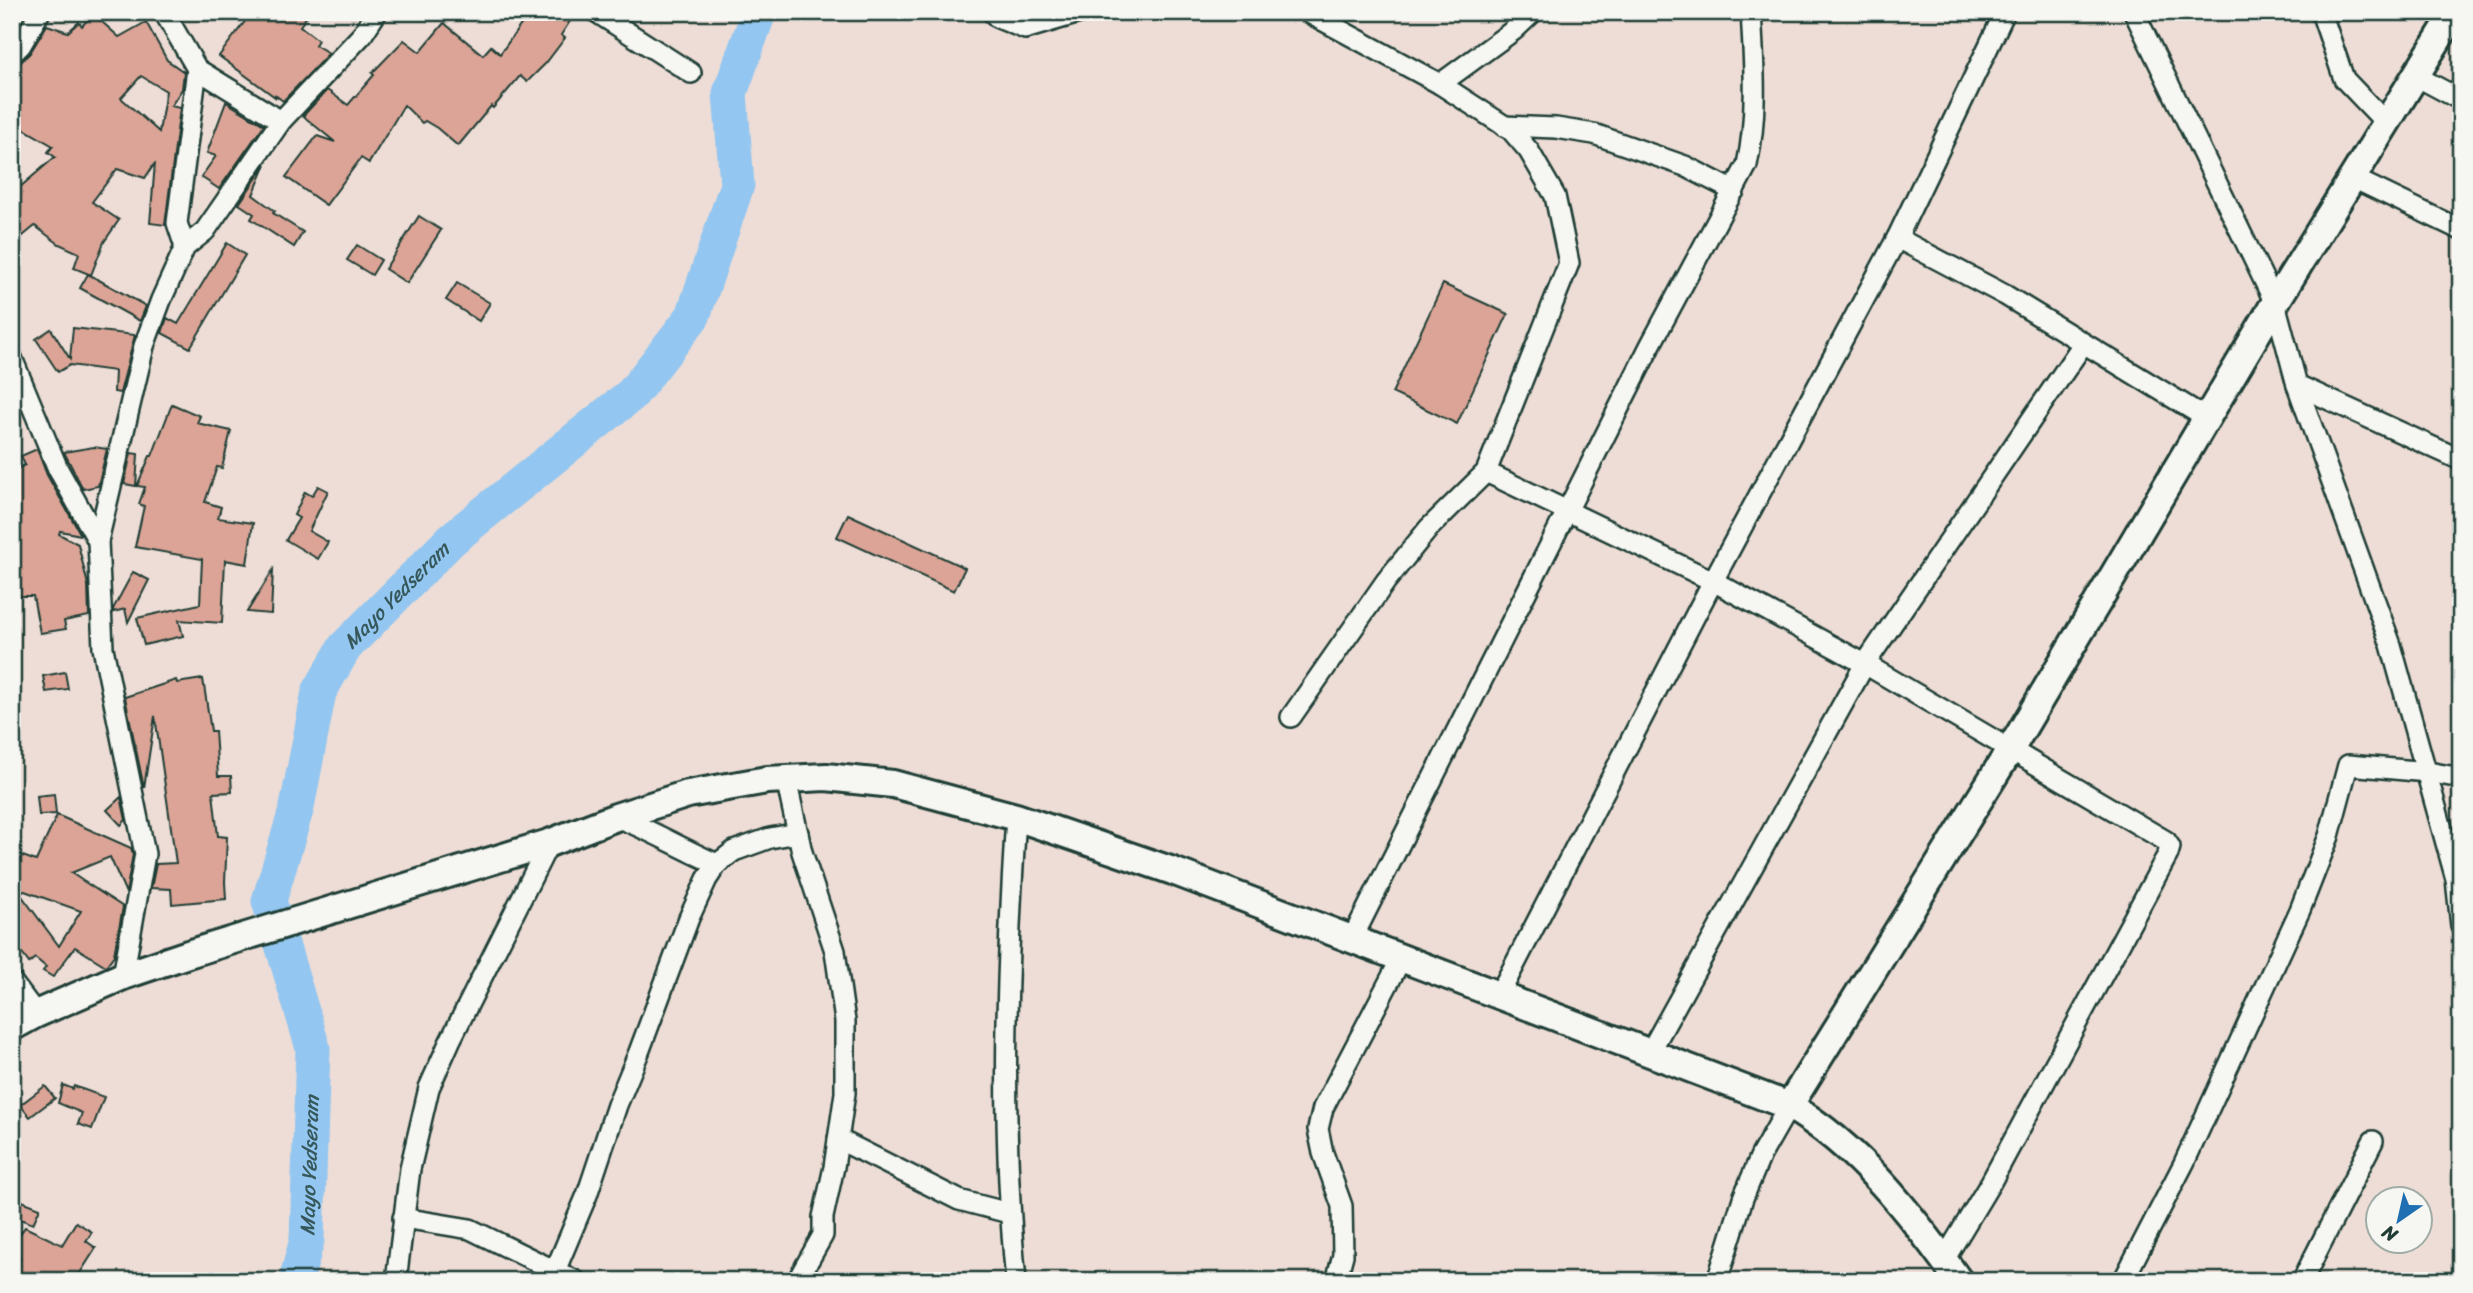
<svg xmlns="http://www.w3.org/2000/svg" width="2473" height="1293" viewBox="0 0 2473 1293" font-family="Sriracha,sans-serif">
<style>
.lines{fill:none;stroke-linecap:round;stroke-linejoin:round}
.river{stroke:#93c6f0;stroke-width:35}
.building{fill:#dca496;stroke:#1f3d34;stroke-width:2;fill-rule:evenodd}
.minor-casing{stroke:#1f3d34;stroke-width:24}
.secondary-casing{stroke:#1f3d34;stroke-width:32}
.minor{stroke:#f6f6f2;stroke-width:19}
.secondary{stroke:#f6f6f2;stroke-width:26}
.labels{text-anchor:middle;stroke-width:5;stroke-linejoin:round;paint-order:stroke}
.water-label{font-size:21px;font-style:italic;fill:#36585a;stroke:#f6f6f2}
</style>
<rect width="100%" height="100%" fill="#eeddd6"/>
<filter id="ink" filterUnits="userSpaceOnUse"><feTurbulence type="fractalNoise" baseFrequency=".0143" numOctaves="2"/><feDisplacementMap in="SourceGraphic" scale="14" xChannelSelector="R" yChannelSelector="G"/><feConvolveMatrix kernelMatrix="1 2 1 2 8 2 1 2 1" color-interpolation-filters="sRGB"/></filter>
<g filter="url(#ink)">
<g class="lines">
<path class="river" id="s1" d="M296,1281L307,1240L313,1048L269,901L297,807L319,692L345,647L452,539L632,394L693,316L737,185L730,93L759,12"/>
</g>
<g class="building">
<path d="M252,12H310L300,26L318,40L315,45L329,53L283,101L275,95V97L219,56Z"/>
<path d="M530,12H576L561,35L565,38L546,63L527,82L520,76L493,108L491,106L458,146L437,128L425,121L422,123L404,105L369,163L361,158L326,205L286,177L317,136L335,142L303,116L327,90L348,105L374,75L372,73L404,40L420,52L444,23L483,55L491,46L500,54Z"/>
<path d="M93,14L119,37L146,22L167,60L184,72L182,89L171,106L180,108L165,225L150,223L155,163L145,178L117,169L92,202L119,220L104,242L91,275L74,268L79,253L59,244L35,226L12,245V194L55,157L48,152L53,146L24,129L12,135V66L20,63L30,53L47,25L68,32L79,22L82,26ZM141,76L166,91L159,132L121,98Z"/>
<path d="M226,102L264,125L219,189L201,177L216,156L207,153Z"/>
<path d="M266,164L253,195L275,211L273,213L303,232L294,247L251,219L254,214L239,204Z"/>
<path d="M419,216L441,230L407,283L385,269Z"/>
<path d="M227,243L245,255L190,348L162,333L167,318L178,324Z"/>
<path d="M357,245L381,260L372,275L347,260Z"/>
<path d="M88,274L146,306L140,321L80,288Z"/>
<path d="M457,283L490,303L479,321L446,300Z"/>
<path d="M1443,284L1508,314L1457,424L1392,393Z"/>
<path d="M73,328L135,335L120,393L114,392L115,371L70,365L58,372L36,339L51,329L70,359Z"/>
<path d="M172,404L200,416L197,423L231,431L222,468L217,467L205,502L221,507L218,518L253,523L247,564L225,560L222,623L179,620L183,636L144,645L137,618L200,604L202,559L135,547L144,506L139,504L145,487L137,486L150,456H152Z"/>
<path d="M94,447L107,449L98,486L83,489L64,452Z"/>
<path d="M37,449L47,475L81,535L60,531L59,534L78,544L88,585L89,616L64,621L66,629L40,633L33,596H12V471L25,465L21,456Z"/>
<path d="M131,453L138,454L136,486L124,484Z"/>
<path d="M318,486L328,491L309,531L328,542L318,559L286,540L299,518L294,515L305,492L312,496Z"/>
<path d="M848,514L965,568L954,591L837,537Z"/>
<path d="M273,570L271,614L247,612Z"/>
<path d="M133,572L149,580L128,622L125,609L114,612L113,609Z"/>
<path d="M65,672L68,689L46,692L43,676Z"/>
<path d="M203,679L211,731H215L218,776H231L232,792L213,793L218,836L227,837L225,882L226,899L172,904L171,889L151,888L156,864L176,863L155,716L144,788L125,697L176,680L177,683Z"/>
<path d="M54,794L56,814L39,815L37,796Z"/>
<path d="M121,797L126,820L121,825L107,810Z"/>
<path d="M57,815L131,848L133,854L126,893L110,857L71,873L123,907L114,955L106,966L75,947L53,977L43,971L46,967L35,958L29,963L12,940V852L36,861ZM16,888L81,911L59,946Z"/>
<path d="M63,1085L73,1089L74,1086L104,1097L92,1129L78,1124L82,1113L58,1103Z"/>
<path d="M45,1086L55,1098L30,1117L20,1105Z"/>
<path d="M12,1197L40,1208L33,1224L12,1216Z"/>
<path d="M76,1222L92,1232L86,1241L96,1248L75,1281H23L12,1274L20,1259L12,1254V1245L25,1227L62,1245Z"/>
</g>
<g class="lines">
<g class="minor-casing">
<g id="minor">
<path d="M164,12L197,69L281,121"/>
<path d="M596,12L691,73"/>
<path d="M992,12L998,18L1025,29L1083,12"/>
<path d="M2134,12L2275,303L2297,385L2391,645L2456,879L2461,926"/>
<path d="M2321,12L2344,79L2386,123"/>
<path d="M12,54L21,45L40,12"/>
<path d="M2416,76L2461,100"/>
<path d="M1440,84L1514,30L1533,12"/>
<path d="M1504,126L1556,128L1594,134L1685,166L1734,191"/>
<path d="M2353,178L2461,230"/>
<path d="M1897,238L2005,295L2206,418"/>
<path d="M185,247L177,223L197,69"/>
<path d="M12,358L58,469L98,541"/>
<path d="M2297,385L2461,460"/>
<path d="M1486,472L1713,581L1865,664L2166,841L2170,847L2168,854L1991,1182L1944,1260"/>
<path d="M1291,717L1386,581L1429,528L1486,472L1569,263L1555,196L1529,151L1511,130L1440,84L1307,12"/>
<path d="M786,779L802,852L835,951L845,1021V1093L834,1167L823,1217V1235L797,1281"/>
<path d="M616,817C651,830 682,849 717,864"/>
<path d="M1352,939L1650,346L1747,165C1758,114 1754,64 1751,12"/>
<path d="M123,976L145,854L103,648L98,541L144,346L161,300L185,247L205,231L281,121L362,35L377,12"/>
<path d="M12,982L36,1014"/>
<path d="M1499,995L1713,581L1897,238L2005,12"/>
<path d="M1650,1052L1865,664L2083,344"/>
<path d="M838,1139L959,1200L1009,1213"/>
<path d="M403,1218L470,1229L576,1281"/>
<path d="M555,1271L587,1195L617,1105L639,1052L689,918L707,879L717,864L734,851L770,838L798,833"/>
<path d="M396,1281L410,1169L429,1088L450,1041L549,843"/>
<path d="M1016,1281C1001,1127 1006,972 1016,817"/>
<path d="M1336,1281L1343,1255L1342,1206L1323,1153L1318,1129L1323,1108L1401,959"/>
<path d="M1717,1281L1743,1198L1761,1155L1789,1106"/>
<path d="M2123,1281L2184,1163L2300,910L2329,836L2348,765L2428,772L2461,778"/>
<path d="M2302,1281L2373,1141"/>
</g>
</g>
<g class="secondary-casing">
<g id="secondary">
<path d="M12,1027L36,1014L123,976L188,954L549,843L616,817L688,794L767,780L826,777L893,784L1016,817L1173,871L1789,1106C1858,1145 1914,1218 1959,1281"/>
<path d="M1789,1106L2010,750L2275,303L2455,12"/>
</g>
</g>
<use href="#minor" class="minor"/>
<use href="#secondary" class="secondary"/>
</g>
</g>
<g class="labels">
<g class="water-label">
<text dy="7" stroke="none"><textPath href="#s1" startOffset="728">Mayo Yedseram</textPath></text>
<text dy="7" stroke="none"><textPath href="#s1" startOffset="117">Mayo Yedseram</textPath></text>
</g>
</g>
<rect width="2473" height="1293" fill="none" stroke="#f6f6f2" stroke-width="42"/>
<rect x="21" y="21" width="2431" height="1251" fill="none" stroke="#1f3d34" stroke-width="2.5" filter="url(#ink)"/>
<g transform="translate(2399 1220) rotate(214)"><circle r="33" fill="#f6f6f2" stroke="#a0aca6" stroke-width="2"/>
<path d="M0-5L12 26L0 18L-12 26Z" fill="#1f6fb2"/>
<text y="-10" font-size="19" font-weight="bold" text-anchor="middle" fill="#1f3d34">N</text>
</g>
</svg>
